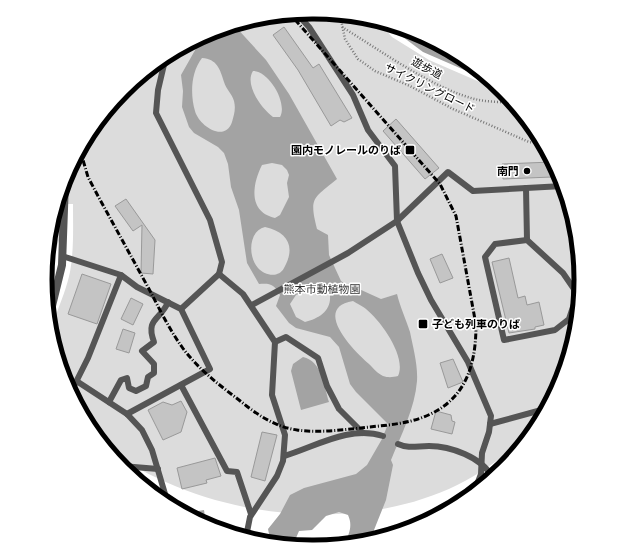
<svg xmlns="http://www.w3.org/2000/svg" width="626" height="559" viewBox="0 0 626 559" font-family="'Fira Sans Condensed','Noto Sans JP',sans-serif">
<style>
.green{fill:#dcdcdc}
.water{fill:#a3a3a3;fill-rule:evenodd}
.building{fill:#c4c4c4;stroke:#999}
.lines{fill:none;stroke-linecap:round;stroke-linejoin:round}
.path{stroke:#777;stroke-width:2.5;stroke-dasharray:1 2;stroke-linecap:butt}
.lane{stroke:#555;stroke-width:6}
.street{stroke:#555;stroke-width:8}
.rail{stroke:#000;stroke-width:3;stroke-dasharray:6 2 1 2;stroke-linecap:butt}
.poi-dot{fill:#000;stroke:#fff;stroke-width:1.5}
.labels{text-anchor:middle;stroke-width:3;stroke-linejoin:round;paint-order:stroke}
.street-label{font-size:11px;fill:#000;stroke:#fff}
.poi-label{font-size:11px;font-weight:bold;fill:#000;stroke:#fff;text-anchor:end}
.park-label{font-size:11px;fill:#333;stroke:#fff}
.rim{fill:none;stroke:#000;stroke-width:5}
</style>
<rect width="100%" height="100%" fill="#fff"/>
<path class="green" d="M313,12L365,17L378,21L392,37L429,60L489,86L498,87L502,91C513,104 525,116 535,130C544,143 552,160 559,175C577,214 582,265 578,308C554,543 256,559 107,448C83,419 68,388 57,353C55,347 51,338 51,331C51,327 55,320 56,315C61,301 67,287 70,272C74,250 73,227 73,204H68L64,227L46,276L51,227L66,177L91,131L124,90L165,57L211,32L261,17Z"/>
<g class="water">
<path d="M383,22L416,32L462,57L492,82L423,52Z"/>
<path d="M234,25L266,60L289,94L337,179C313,199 309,197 317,229L328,235L329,255L341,281L348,286L359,289L381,299L397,294C400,307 406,319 410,332C413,347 418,365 417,381C415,408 401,435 391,460L393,465L386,500L370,540L345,544C349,533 353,526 348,515L339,512L326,516L312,530L299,531L293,545L273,543V538L269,534L268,529L280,514L290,495L304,488L356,474L367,465L382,439L388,424L356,392L350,384L339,347L330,337L296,328L289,323L276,306L280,295C274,284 270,283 259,284L247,263L239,210L231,187L228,164L224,153L218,147L194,133L189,127L182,107L183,91L181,75L198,45L206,40L213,31ZM202,58C217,59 220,69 224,82C226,89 232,94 234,101C236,109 234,115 232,122C225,143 199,126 195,111C190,94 191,72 202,58ZM253,71C269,71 288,103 280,117H273C262,109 244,85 253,71ZM272,163L282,165L287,170L289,175L287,183L289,197L280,215L275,218C248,212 252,185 262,165ZM265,227C288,232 296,247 284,268C279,278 265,276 258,268C248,257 248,231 265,227ZM315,287H323L329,290C334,309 321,318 305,322L296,317L290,304L296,295ZM353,301C357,304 363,306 366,309C381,321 407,357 398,376C393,377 389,378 383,376C377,373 374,369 369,364C355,352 311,308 353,301Z"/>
<path d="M303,357C322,361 324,386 329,402L301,410L291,371L293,364Z"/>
<path d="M204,510L206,524L193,517L192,512Z"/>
</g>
<g class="building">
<path d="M284,27L313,68L319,64L352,118L344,122L340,120L331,126L298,70L273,35Z"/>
<path d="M396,119L439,168L425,179L383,131Z"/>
<path d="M552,162V177L503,179L502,164Z"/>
<path d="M126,199L155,240L153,274L141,273L142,225L133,231L115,206Z"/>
<path d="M442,254L453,278L440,283L430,259Z"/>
<path d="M509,258L518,298L525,296L527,305L539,302L544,325L535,327V329L509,333L492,262Z"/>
<path d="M82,274L111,284L97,324L68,314Z"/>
<path d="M131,298L143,304L133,325L121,319Z"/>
<path d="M123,329L135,333L129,353L116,349Z"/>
<path d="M453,359L463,382L448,388L440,363Z"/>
<path d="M181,401L187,412L181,432L163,440L148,410L163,402L172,405Z"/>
<path d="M436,411L451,415L452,421L455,422L452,434L431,429Z"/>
<path d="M262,432L277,435L265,481L251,477Z"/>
<path d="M215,458L221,476L206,480L207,483L182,489L177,468Z"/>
</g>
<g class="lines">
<g class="path">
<path d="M340,15L345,39L358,59L375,71L410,86L453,109L529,142L543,144"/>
<path d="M342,27C380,50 436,91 479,100C490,102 502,102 513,103"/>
<path d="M575,275L580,272"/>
</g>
<g class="lane">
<path d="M297,14L309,27L353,95L368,130L395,166L397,221L418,273L431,300L468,362L491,416L489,432L482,453L481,474L474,492"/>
<path d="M166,56L158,90L156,113L210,220L222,262L219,274L181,309"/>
<path d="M526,188L527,240"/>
<path d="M527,240L563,273L574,289V304L569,319L555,330L504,340L485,257L495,244Z"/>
<path d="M62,256L121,275L137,287L181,309L210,369L127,414"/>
<path d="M219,274L243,294L275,342L272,395L285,435L283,461L277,476L250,517L246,537"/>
<path d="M252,305L348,253L397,221L448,172L473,191L563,186"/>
<path d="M275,342L286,337L318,358L327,386L339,409L363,433"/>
<path d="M78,382L127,414L142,430L152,450L168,504"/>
<path d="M181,385L227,471L237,472L251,514"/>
<path d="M71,392L88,358L121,275"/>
<path d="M109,402L121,380L127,378L129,388L136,391L146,386L148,377L154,373V364L142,351L154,342C145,318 161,320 168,302"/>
<path d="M490,424L545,409"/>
<path d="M398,444C409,449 417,446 429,446C450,446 482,457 492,477"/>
<path d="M284,456C315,447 349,425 383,436"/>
<path d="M122,466L158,469"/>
</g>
<path class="street" d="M49,318L62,265L65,181"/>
<path class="rail" d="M80,150L88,177L98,196C115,227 132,258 149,289C159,308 169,329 182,347C197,368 218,384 239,400C256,414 275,427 297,430C318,433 340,430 361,428C377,426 395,425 411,421C461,408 476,373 476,325L456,216L440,184L290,14"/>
</g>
<g class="poi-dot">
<rect x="405" y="145" width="10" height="10" rx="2"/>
<circle cx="527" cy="171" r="4"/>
<rect x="418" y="319" width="10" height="10" rx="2"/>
</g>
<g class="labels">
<g class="street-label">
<text transform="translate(427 68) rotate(28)" y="4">遊歩道</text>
<text transform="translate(430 88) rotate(26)" y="4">サイクリングロード</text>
</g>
<g class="poi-label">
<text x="401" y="154">園内モノレールのりば</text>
<text x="519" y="175">南門</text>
<text x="432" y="328" text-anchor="start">子ども列車のりば</text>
</g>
<g class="park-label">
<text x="322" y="293">熊本市動植物園</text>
</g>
</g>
<path d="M0 0H626V559H0ZM312 19H314A260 260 0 0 1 574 279V280A260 260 0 0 1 314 540H312A260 260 0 0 1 52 280V279A260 260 0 0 1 312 19Z" fill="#fff" fill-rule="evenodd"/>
<path class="rim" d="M312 19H314A260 260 0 0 1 574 279V280A260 260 0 0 1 314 540H312A260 260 0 0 1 52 280V279A260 260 0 0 1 312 19Z"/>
</svg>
